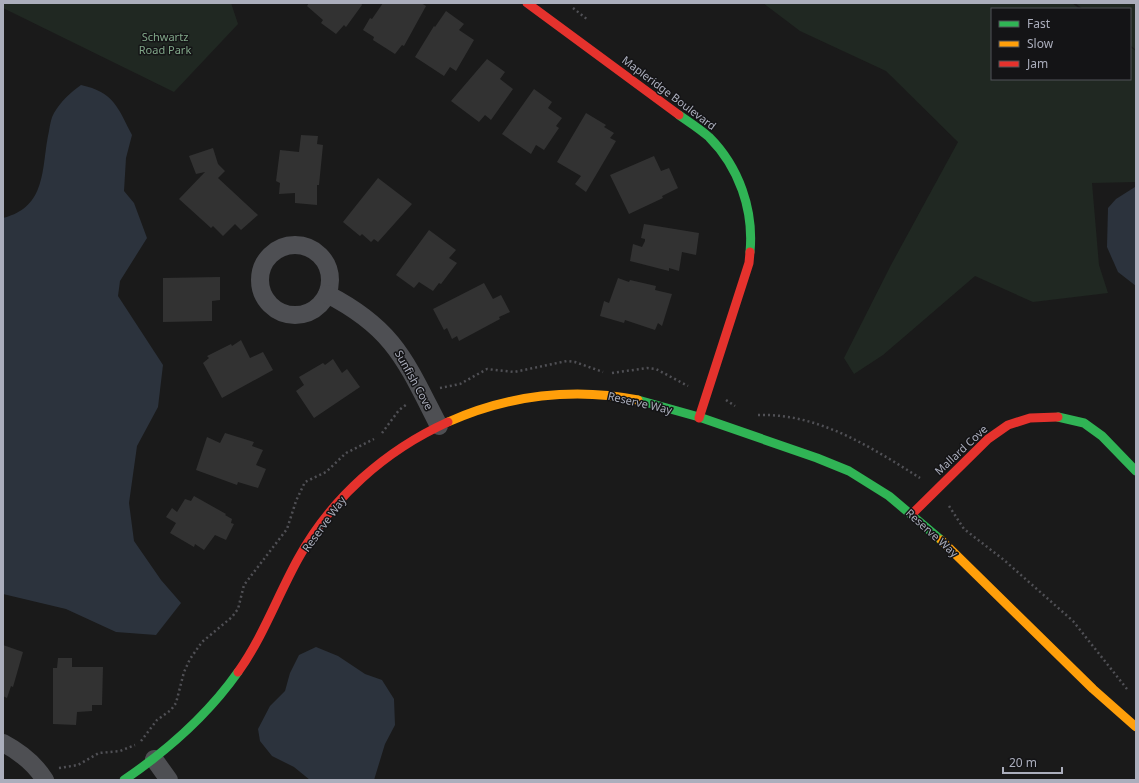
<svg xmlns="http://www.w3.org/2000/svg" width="1139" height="783" viewBox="0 0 1139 783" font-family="'Noto Sans',sans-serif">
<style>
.green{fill:#202822}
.water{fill:#2c333d}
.building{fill:#323232}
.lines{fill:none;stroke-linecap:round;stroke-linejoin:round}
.path{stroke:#505055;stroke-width:2.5;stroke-dasharray:2 3;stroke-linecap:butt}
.street{stroke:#4e4f53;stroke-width:18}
.fast{stroke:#30b455;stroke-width:9}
.slow{stroke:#ff9f0a;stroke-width:9}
.jam{stroke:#e5322d;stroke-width:9}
.labels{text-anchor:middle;stroke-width:3;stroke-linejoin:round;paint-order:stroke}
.park-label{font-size:11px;fill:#81a789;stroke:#141416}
.street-label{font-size:11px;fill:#abaebc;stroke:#141416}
</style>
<rect width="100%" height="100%" fill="#1a1a1a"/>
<g class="green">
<path d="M3,3H231L238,24L174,92L3,8Z"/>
<path d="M763,3H1072L1080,9H992V79H1130V47L1136,51V182L1092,183L1099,265L1108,293L1033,302L975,276L883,355L854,374L844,358L891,265L958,142L886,71L800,31Z"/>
<path d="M1075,3H1136V50L1130,45V9H1083Z"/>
</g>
<g class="water">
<path d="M81,85C114,92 118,108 132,135L126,158L124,191L134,203L147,238L120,281L118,296L163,365L158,407L137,446L129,503L134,541L161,580L181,603L156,635L116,632L66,609L3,594V218C48,207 41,167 49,131C50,125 51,118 54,113C61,101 70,93 81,85Z"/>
<path d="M1135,187H1136V286L1118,272L1107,247L1108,208L1116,199Z"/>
<path d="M316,647L338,656L365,674L382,680L394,699L395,725L385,744L374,780H310L294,767L272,756L260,741L258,729L270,706L285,691L290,673L299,655Z"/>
</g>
<g class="building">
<path d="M309,3H361L362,5L346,27L344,25L336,34L321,23L323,20L307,6Z"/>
<path d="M383,3H421L426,6L404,46L402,45L395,54L373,40L374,37L363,30L370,18L372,19Z"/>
<path d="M446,11L464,24L459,30L474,40L456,71L450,67L444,76L415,57L434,26L435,27Z"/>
<path d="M487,59L505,72L500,79L513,89L491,120L485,115L479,122L451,101Z"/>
<path d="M534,89L552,102L548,108L562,118L556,126L559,128L544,150L536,145L531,154L502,134Z"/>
<path d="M586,113L606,125L604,127L614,133L610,138L616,141L586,192L575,184L581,176L557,162Z"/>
<path d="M301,135L318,136L317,144L323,145L319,185H317V205L295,203V193L279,194L280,183L276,181L280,150L299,152Z"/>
<path d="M213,148L218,164L225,171L218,178L258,215L241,230L235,224L223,236L213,226L211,228L179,199L205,172L196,174L189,156Z"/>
<path d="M654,156L661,171L669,168L678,188L662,196L663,198L629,214L610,175Z"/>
<path d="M378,178L412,204L378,242L374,239L371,242L362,234L360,236L343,222Z"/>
<path d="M644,224L699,233L696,255L682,252L679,271L669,268V271L630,261L633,244L642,247L645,241V239L641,238Z"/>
<path d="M429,230L456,250L449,258L457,263L441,284L439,283L433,291L419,282L414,288L396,275Z"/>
<path d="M220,277V300L212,301V321L163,322V278Z"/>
<path d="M618,278L629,282L630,280L656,286L655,290L672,294L662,326L658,323L655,330L625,320L624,323L600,316L604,301L609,303Z"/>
<path d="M484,283L493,299L501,295L510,312L499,317L500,319L459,341L457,336L452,339L447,328L444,330L433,309Z"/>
<path d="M241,340L250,358L263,352L273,370L222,398L203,363L209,358L207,356L231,344L232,346Z"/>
<path d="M333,359L342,373L347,369L360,387L314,418L296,391L304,385L299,377L323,363L325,365Z"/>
<path d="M225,433L254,442L252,446L263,450L256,465L266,469L258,488L238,482L237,485L196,470L207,437L220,443Z"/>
<path d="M194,496L226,514L225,515L232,519L231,523L234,524L226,540L215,535L204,550L195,544L194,547L170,533L176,523L166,517L172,508L177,512L185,499L191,501Z"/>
<path d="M3,645L23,652L13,687L11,686L7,698L3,696Z"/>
<path d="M58,658H72V667H103L102,705H92V711L77,712L76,725L53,724V668H57Z"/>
</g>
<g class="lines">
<g class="path">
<path d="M573,8L588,20"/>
<path d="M612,373L647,368L656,369L688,386"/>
<path d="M440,388L460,384L487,369L514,372L567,361L575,362L603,372"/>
<path d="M726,400L735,406"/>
<path d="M758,415C818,413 871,447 920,478"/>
<path d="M382,433L399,410L407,404"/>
<path d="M949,506L964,529L1004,560L1073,621L1127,689"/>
<path d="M141,741L157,720L171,710L176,703L184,672L190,659L202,642L232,617L238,609L244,585L287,529L296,501L305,482L326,472L346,453L374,439"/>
<path d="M59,768L78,765L99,753L120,751L135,745"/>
</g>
<g class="street">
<circle cx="295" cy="280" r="35"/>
<path d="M327,294C395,329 406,362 439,426"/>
<path d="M3,743C20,752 35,764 45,780"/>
<path d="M154,759L169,780"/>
</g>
<g class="fast">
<path d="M679,115C689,122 700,129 709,137C739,167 754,210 750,252"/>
<path d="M638,400L699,417L817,458L849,471L889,496L941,540"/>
<path d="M1058,417L1084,423L1102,436L1136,471"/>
<path d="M124,780C168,750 207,716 238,672"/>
</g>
<g class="slow">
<path d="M448,422C508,395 574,387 638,400"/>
<path d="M941,540L1093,689L1136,727"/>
</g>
<g class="jam">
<path d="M527,3L679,115"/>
<path d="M699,418L749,263L750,252"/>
<path d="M912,514L988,439L1008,425L1030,418L1058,417"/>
<path d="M238,672C263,637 277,597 298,559C331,498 386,450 448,422"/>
</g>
</g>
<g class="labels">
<g class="park-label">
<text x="165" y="41">Schwartz<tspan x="165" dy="13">Road Park</tspan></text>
</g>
<g class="street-label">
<text transform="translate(669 93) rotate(37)" y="4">Mapleridge Boulevard</text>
<text transform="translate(414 380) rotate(61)" y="4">Sunfish Cove</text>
<text transform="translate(640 403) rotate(13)" y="4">Reserve Way</text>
<text transform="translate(961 450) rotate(-43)" y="4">Mallard Cove</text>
<text transform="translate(324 524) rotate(-54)" y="4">Reserve Way</text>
<text transform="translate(932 533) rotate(42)" y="4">Reserve Way</text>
</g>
</g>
<rect width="1139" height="783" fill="none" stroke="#abaebc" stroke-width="8"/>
<rect x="991" y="8" width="140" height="72" fill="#141416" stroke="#505258"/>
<rect x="999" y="21" width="20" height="6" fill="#30b455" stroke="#505258"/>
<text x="1027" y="28" font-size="12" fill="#abaebc">Fast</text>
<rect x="999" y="41" width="20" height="6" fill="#ff9f0a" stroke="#505258"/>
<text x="1027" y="48" font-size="12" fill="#abaebc">Slow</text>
<rect x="999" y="61" width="20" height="6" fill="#e5322d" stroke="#505258"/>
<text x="1027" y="68" font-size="12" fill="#abaebc">Jam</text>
<path d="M1003 767v6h59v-6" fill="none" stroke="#abaebc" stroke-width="2"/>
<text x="1009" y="767" font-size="12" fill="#abaebc" stroke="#141416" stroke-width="3" paint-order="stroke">20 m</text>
</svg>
